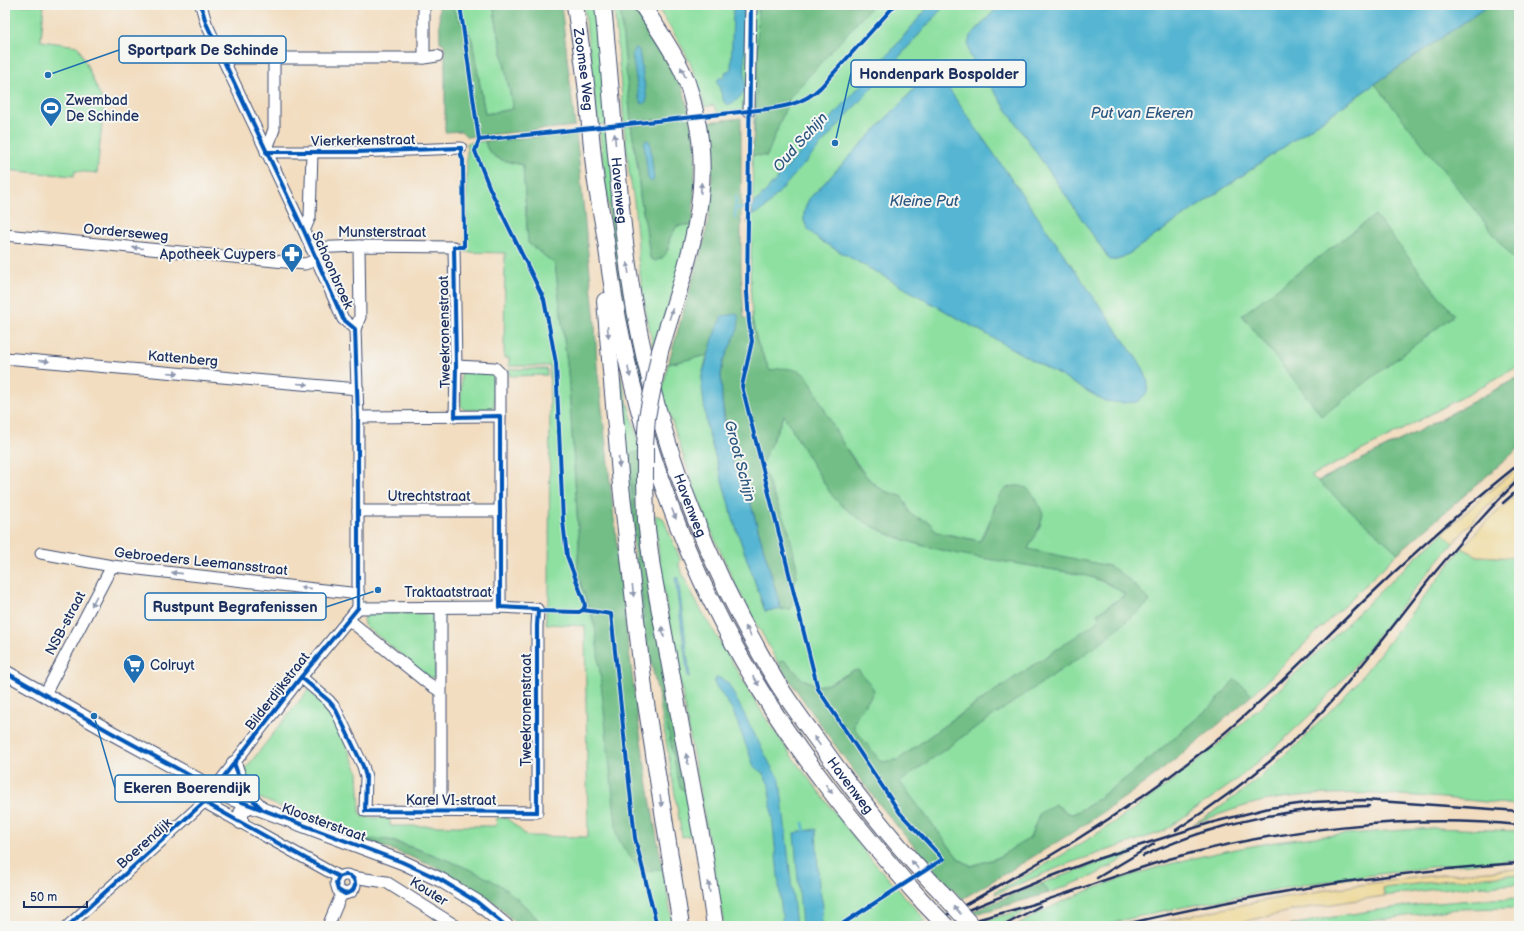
<svg xmlns="http://www.w3.org/2000/svg" width="1524" height="931" viewBox="0 0 1524 931" font-family="'Balsamiq Sans',sans-serif">
<style>
.green{fill:#8de0a0;stroke:#54887f;fill-rule:evenodd}
.forest{fill:#72be86;stroke:#467672}
.sand{fill:#eeda9e;stroke:#84847e}
.water{fill:#54b5d2;stroke:#387298}
.lines{fill:none;stroke-linecap:round;stroke-linejoin:round}
.stream{stroke:#54b5d2;stroke-width:2.5}
.minor-casing{stroke:#3b496d;stroke-width:13}
.major-casing{stroke:#3b496d;stroke-width:16}
.highway-casing{stroke:#3b496d;stroke-width:18}
.minor{stroke:#fff;stroke-width:11}
.major{stroke:#fff;stroke-width:14}
.highway{stroke:#fff;stroke-width:16}
.rail{stroke:#1b2f5e;stroke-width:2.5}
.highway-bridge-casing{stroke:#3b496d;stroke-width:18;stroke-linecap:butt}
.highway-bridge{stroke:#fff;stroke-width:16}
.cycleway-casing{stroke:#f6f6f2;stroke-width:6}
.cycleway{stroke:#0057b8;stroke-width:4}
.oneway{fill:#8d97ae}
.labels{text-anchor:middle;stroke-width:4;stroke-linejoin:round;paint-order:stroke}
.street-label{font-size:14px;fill:#1b2f5e;stroke:#f6f6f2}
.poi-label{font-size:14px;fill:#1b2f5e;stroke:#f6f6f2;text-anchor:start}
.water-label{font-size:15px;font-style:italic;fill:#2c5781;stroke:#f6f6f2}
.leader{fill:none;stroke:#1f6fb2;stroke-width:1.5}
.callout-dot{fill:#1f6fb2;stroke:#f6f6f2;stroke-width:1.5}
.callout{fill:#f6f6f2;stroke:#1f6fb2;stroke-width:1.5}
.callout-label{font-size:15px;text-anchor:middle;font-weight:bold;fill:#1b2f5e}
</style>
<rect width="100%" height="100%" fill="#f6f6f2"/>
<filter id="ink" filterUnits="userSpaceOnUse"><feTurbulence type="fractalNoise" baseFrequency=".025" numOctaves="2"/><feDisplacementMap in="SourceGraphic" scale="8" xChannelSelector="R" yChannelSelector="G"/><feConvolveMatrix kernelMatrix="1 2 1 2 8 2 1 2 1" color-interpolation-filters="sRGB"/></filter>
<filter id="wash" filterUnits="userSpaceOnUse"><feTurbulence type="fractalNoise" baseFrequency=".012" numOctaves="4" result="noise"/><feDisplacementMap in="SourceGraphic" scale="16" xChannelSelector="R" yChannelSelector="G"/><feGaussianBlur stdDeviation="0.9" result="paint"/><feColorMatrix in="noise" values="0 0 0 0 0 0 0 0 0 0 0 0 0 0 0 0 0 1.4 0 .05"/><feComposite in="paint" operator="in"/></filter>
<g filter="url(#wash)">
<rect width="100%" height="100%" fill="#f2ddc0"/>
<g class="green">
<path d="M5,5H44L41,41L78,46L104,104L97,173L75,171L74,176L5,170Z"/>
<path d="M451,5H493L513,109L485,114L472,40L463,24L453,11Z"/>
<path d="M584,5H597L608,124L598,125Z"/>
<path d="M614,5H620L631,122L624,123Z"/>
<path d="M656,5H930L892,50L759,199L753,203L752,155L767,156L753,151L754,109L718,113L713,105L705,107C700,92 696,76 689,61C680,41 667,23 656,5Z"/>
<path d="M945,5H1000L976,30L970,56L1110,260H1117L1130,253L1375,84L1380,90L1519,5V366L1396,433L1311,476L1318,481L1415,433L1519,377L1385,541L1398,553L1252,695L1235,680L1215,703L1129,776L1088,806L1073,814L1040,813L1030,838L997,858L972,866L959,859L899,782L1150,602L1119,583L1021,555L995,504L992,517L980,541L936,532L922,519L912,516L908,510L906,504L901,496L891,494L879,488L866,476L846,448L770,371L757,342L752,319L750,278L752,222L747,223L753,208L896,60ZM942,81L1143,368L1148,382L1105,401L821,241C804,227 799,221 809,199L921,82Z"/>
<path d="M631,125L638,169L640,196L646,227L650,258L668,250L670,237L677,226L687,225L693,226L654,353L643,296L638,258V246L634,201L629,172L624,126Z"/>
<path d="M608,128L646,390L644,403L630,344L613,245L599,129Z"/>
<path d="M485,141C488,160 507,161 523,165L528,243L555,263L568,372L579,542L577,573L595,626L645,872L663,869L673,926H544L521,902L453,863L424,851L385,839L362,840L259,798L252,794L246,777V768L308,690L329,709L358,771L360,813L363,817L390,819V826H496L497,818H507L527,836L588,837L585,626L546,624V605L549,603L550,366H509V358H504L505,253L466,252L467,143Z"/>
<path d="M707,355L702,376L707,428L734,522L765,611L791,609L789,532L761,465L784,415L813,465L859,518L888,534L920,545L959,553L1089,576L1117,588L1125,595L1097,614L1101,620L949,722L898,760L881,762L853,728C853,716 864,707 871,697L853,671L829,684L816,686L810,682L802,679L784,660L778,663L735,584L711,531L692,482L662,391L668,364Z"/>
<path d="M509,369H547V375L510,376Z"/>
<path d="M464,372H491L495,376L494,407L492,409L465,410L461,406V373Z"/>
<path d="M617,372H619L639,443L640,451L628,455L644,618H641Z"/>
<path d="M655,515L663,518L680,559L679,566L694,598L763,714L793,758L869,857L926,920L914,926H724L663,587L659,558Z"/>
<path d="M1443,533L1453,543L1416,587L1349,673L1308,717L1270,752L1230,785L1162,832L1067,864L995,894L996,891C1080,849 1159,796 1230,734C1304,669 1370,598 1443,533Z"/>
<path d="M1462,548L1478,556L1519,558V805C1437,798 1351,786 1269,800C1243,805 1218,815 1193,824L1215,811L1252,784L1296,746L1355,685Z"/>
<path d="M369,612L433,614L435,620V677L432,678L429,677L364,625L363,619Z"/>
<path d="M659,698H661L688,794L696,835L682,837Z"/>
<path d="M1433,828L1519,831V860L1431,867L1307,884L1157,912L1100,926H1016C1093,880 1188,856 1276,842C1328,834 1381,832 1433,828Z"/>
<path d="M1136,850V852L1093,876L1049,893L1042,883Z"/>
<path d="M1519,874V884L1437,889L1384,896L1383,888L1449,880Z"/>
<path d="M1519,898V908L1456,909L1335,926H1286C1363,910 1441,900 1519,898Z"/>
<path d="M1027,909V910L999,926H988L983,921Z"/>
</g>
<g class="forest">
<path d="M439,5H451L458,18L468,30L472,40L485,114L513,109L493,5H561L575,126L467,137L461,131L445,132V47L443,43L440,42Z"/>
<path d="M620,5H637L649,23L684,92L696,144L693,226L687,225L677,226C675,230 672,234 670,238C666,250 670,256 655,261L650,258L646,227L640,196L638,169L631,125L656,123V120L631,122Z"/>
<path d="M758,5H873L790,97L767,156L752,155L756,108Z"/>
<path d="M1489,5H1519V266L1375,84Z"/>
<path d="M741,118V269L744,318L752,319L757,342L770,371C783,366 796,368 807,376C824,406 852,472 881,489C887,492 893,494 901,496C902,498 905,501 906,504C908,508 908,512 912,515C921,523 928,515 936,532L980,541C984,533 988,526 991,518C997,504 996,488 1015,486C1032,484 1037,501 1043,514L1040,526L1028,549L1109,566C1126,575 1138,588 1150,602L1092,649L969,732L900,782L959,859L971,866L997,858L1030,838L1040,813L1055,804L1068,813L1073,814L1088,806L1129,776L1215,703L1235,679L1252,695C1204,738 1154,778 1102,813C1056,844 1009,871 962,899C892,827 834,746 778,663L784,660L802,679L810,682L816,686L829,684L853,671L858,670L870,684L874,690C869,704 853,713 854,728L881,762L898,760L949,722L1100,620L1097,614L1125,595C1103,575 1071,573 1043,568C976,556 884,550 834,498C829,492 825,484 821,478C808,457 796,436 784,415L761,465L789,532L797,568L791,609H781L750,501L732,461L722,401L721,374L723,362L717,353L668,364L705,238L709,216L712,176L711,144L707,122Z"/>
<path d="M576,133L595,323L597,366C617,534 630,703 663,869L645,872C633,861 623,850 617,835L595,626L577,573L579,542L568,372L555,264L528,243L523,165C507,161 488,160 485,141Z"/>
<path d="M1375,215L1454,315L1322,416L1242,315Z"/>
<path d="M1519,377V448L1398,553L1318,481L1415,433Z"/>
<path d="M640,451L688,794L680,787L661,698H659L641,618H644L628,455Z"/>
<path d="M385,839C421,850 458,862 491,880C512,891 528,909 544,926H518C509,917 500,906 489,899C452,871 406,854 362,840Z"/>
<path d="M1042,883L1049,893L976,914L973,911Z"/>
</g>
<g class="sand">
<path d="M1519,467V474L1485,508L1453,543L1443,533L1486,494Z"/>
<path d="M1519,492V558L1478,556L1462,548L1481,527Z"/>
<path d="M1519,869V874L1449,880L1383,888L1384,896L1300,909L1225,926H1145C1267,897 1393,876 1519,869Z"/>
</g>
<g class="water">
<path d="M735,5H744L745,90C743,96 735,102 728,105L724,102L717,81L719,78H724L726,72L731,69L733,12Z"/>
<path d="M930,5H945L766,207L761,211L752,215L753,203L759,199L892,50Z"/>
<path d="M1000,5H1489L1130,253L1117,260H1110L970,56L968,45L970,37Z"/>
<path d="M635,47L639,50L647,100L644,104L641,103L639,98L632,54L634,49Z"/>
<path d="M931,76C939,77 943,81 948,88L1143,368L1148,382L1147,393L1137,402L1122,403L1105,401L821,241C804,227 799,221 809,199L921,82Z"/>
<path d="M648,140L650,142L654,180L651,182L648,179L644,144L645,141Z"/>
<path d="M737,314L739,318L738,329L723,362L721,374L722,401L725,426L732,461L750,501L781,609L765,611L734,522L707,428L702,388V376L716,329L720,322L721,317L722,316Z"/>
<path d="M675,577L678,578L690,676L688,678Z"/>
<path d="M717,677L727,682L729,685L773,770L777,774L780,780L796,926H783L769,785L763,773L754,767L752,761L732,709L714,683L715,680Z"/>
<path d="M816,829L819,887L823,905L821,925L802,926L794,833Z"/>
</g>
<g class="lines">
<g class="stream">
<path d="M735,209L754,207"/>
<path d="M735,218L736,196"/>
<path d="M803,823L805,832"/>
</g>
</g>
</g>
<g filter="url(#ink)">
<g class="lines">
<g class="minor-casing">
<g id="minor">
<path d="M201,5L206,23L304,231L343,319L355,329L358,417V608"/>
<path d="M274,57V129L266,152H357L461,148"/>
<path d="M222,58H424L437,56"/>
<path d="M424,58V5"/>
<path d="M749,111L751,5"/>
<path d="M304,231L310,217L312,152"/>
<path d="M5,235L305,264L316,260"/>
<path d="M311,248L359,246L454,247L456,366L455,417"/>
<path d="M355,329L360,317L359,246"/>
<path d="M5,358L358,389"/>
<path d="M456,366L495,368L500,373V607"/>
<path d="M358,417L500,416"/>
<path d="M358,511H500"/>
<path d="M41,553L112,566L359,594"/>
<path d="M349,620L426,682L440,691"/>
<path d="M301,677L329,701L335,708L363,766L366,777L365,811L537,812V626L538,611L537,609L500,607L358,608"/>
<path d="M45,694L112,566"/>
<path d="M204,802L339,877C351,870 361,883 351,892L345,894L338,890L336,883L339,877"/>
<path d="M441,811V608"/>
<path d="M352,877L386,882L456,926"/>
<path d="M68,926L204,802L301,677L358,608"/>
<path d="M328,926L342,893"/>
</g>
</g>
<g class="major-casing">
<g id="major">
<path d="M5,672L112,733L231,798L402,862L441,880L477,902L506,926"/>
<path d="M234,763L244,791L259,806"/>
<path d="M241,822V813L249,805"/>
</g>
</g>
<g class="highway-casing">
<g id="highway">
<path id="s1" d="M575,5C579,34 584,64 587,93C590,123 592,153 596,182C599,202 603,221 606,241C610,273 615,306 622,338C645,451 686,561 743,661C793,749 857,828 924,903"/>
<path id="s2" d="M603,5C607,47 611,90 614,132C620,200 626,269 640,336C665,458 712,574 776,681C789,702 804,722 818,741C856,795 896,846 942,893"/>
<path d="M642,5C657,28 673,50 684,75C690,88 693,102 696,116C715,199 683,273 660,351"/>
<path d="M605,301L621,486L637,628L645,697L681,926"/>
<path d="M645,480L646,521L652,568L704,851L715,926"/>
</g>
</g>
<use href="#minor" class="minor"/>
<use href="#major" class="major"/>
<use href="#highway" class="highway"/>
<g class="rail">
<path d="M1503,503L1519,489"/>
<path d="M1176,830C1227,797 1277,760 1319,715C1361,670 1397,620 1436,571C1462,539 1490,508 1519,479"/>
<path d="M1143,856C1214,823 1290,807 1369,806"/>
<path d="M1097,878L1154,844"/>
<path d="M958,914L1047,878L1091,861L1210,823L1269,808L1313,802L1364,800L1519,811"/>
<path d="M927,926C1027,871 1125,815 1214,742C1268,697 1317,646 1368,597C1416,551 1466,506 1519,464"/>
<path d="M953,926C982,918 1012,911 1040,902C1083,888 1126,872 1169,859C1278,829 1406,814 1519,825"/>
<path d="M1003,926L1040,906"/>
<path d="M1117,926C1249,895 1384,872 1519,863"/>
</g>
<g class="highway-bridge-casing">
<g id="highway-bridge">
<path d="M645,480V446L647,417L660,351"/>
<path d="M942,893L972,926"/>
<path d="M924,903L946,926"/>
</g>
</g>
<use href="#highway-bridge" class="highway-bridge"/>
<g class="cycleway-casing">
<g id="cycleway">
<path d="M460,5L479,140L475,151L490,189L544,299L556,363L563,521L567,556L584,601L585,606L583,610"/>
<path d="M751,5L747,292L749,322L752,341L742,386L818,689L900,813L943,859L839,926"/>
<path d="M479,140L749,111C776,108 801,107 821,87L895,5"/>
<path d="M266,152H357L461,148"/>
<path d="M538,611L579,612L583,610L611,614L635,838L657,926"/>
<path d="M5,672L112,733L231,798L402,862L441,880L477,902L506,926"/>
<path d="M301,677L329,701L335,708L363,766L366,777L365,811L537,812V626L538,611L537,609L500,607V416L455,417L456,366L454,247H464V237L463,160L461,155V148"/>
<path d="M234,763L244,791L261,808"/>
<path d="M204,802L339,877C351,870 361,883 351,892L345,894L338,890L336,883L339,877"/>
<path d="M68,926L204,802L301,677L358,608V417L355,329L343,319L304,231L206,23L201,5"/>
</g>
</g>
<use href="#cycleway" class="cycleway"/>
</g>
<defs><path id="oneway-solid" d="M-6-.8H1V-3.2L6.5 0L1 3.2V.8H-6Z"/></defs>
<g class="oneway">
<use href="#oneway-solid" transform="translate(683 72) rotate(-115)"/>
<use href="#oneway-solid" transform="translate(615 139) rotate(-95)"/>
<use href="#oneway-solid" transform="translate(701 188) rotate(-86)"/>
<use href="#oneway-solid" transform="translate(138 248) rotate(-175)"/>
<use href="#oneway-solid" transform="translate(628 268) rotate(-98)"/>
<use href="#oneway-solid" transform="translate(671 314) rotate(-72)"/>
<use href="#oneway-solid" transform="translate(608 332) rotate(84)"/>
<use href="#oneway-solid" transform="translate(44 361) rotate(5)"/>
<use href="#oneway-solid" transform="translate(629 372) rotate(77)"/>
<use href="#oneway-solid" transform="translate(173 373) rotate(5)"/>
<use href="#oneway-solid" transform="translate(303 384) rotate(5)"/>
<use href="#oneway-solid" transform="translate(619 462) rotate(85)"/>
<use href="#oneway-solid" transform="translate(674 514) rotate(68)"/>
<use href="#oneway-solid" transform="translate(177 573) rotate(-174)"/>
<use href="#oneway-solid" transform="translate(306 588) rotate(-174)"/>
<use href="#oneway-solid" transform="translate(633 591) rotate(84)"/>
<use href="#oneway-solid" transform="translate(94 601) rotate(118)"/>
<use href="#oneway-solid" transform="translate(748 631) rotate(-119)"/>
<use href="#oneway-solid" transform="translate(663 632) rotate(-100)"/>
<use href="#oneway-solid" transform="translate(756 681) rotate(58)"/>
<use href="#oneway-solid" transform="translate(817 741) rotate(-125)"/>
<use href="#oneway-solid" transform="translate(687 759) rotate(-101)"/>
<use href="#oneway-solid" transform="translate(829 789) rotate(53)"/>
<use href="#oneway-solid" transform="translate(661 801) rotate(82)"/>
<use href="#oneway-solid" transform="translate(915 865) rotate(-131)"/>
<use href="#oneway-solid" transform="translate(709 887) rotate(-98)"/>
<use href="#oneway-solid" transform="translate(957 910) rotate(-133)"/>
</g>
</g>
<defs>
<g id="stadium-pin" transform="scale(1.15)"><path d="M0 17L-7.5 6A9.5 9.5 0 1 1 7.5 6Z" fill="#1f6fb2" stroke="#f6f6f2"/><path d="M0-5a6.5 5 0 1 0 0 10a6.5 5 0 1 0 0-10ZM-3.5-1.8h7v3.6h-7Z" fill="#fff"/></g>
<g id="pharmacy-pin" transform="scale(1.15)"><path d="M0 17L-7.5 6A9.5 9.5 0 1 1 7.5 6Z" fill="#1f6fb2" stroke="#f6f6f2"/><path d="M-2-6h4v4h4v4h-4v4h-4v-4h-4v-4h4Z" fill="#fff"/></g>
<g id="supermarket-pin" transform="scale(1.15)"><path d="M0 17L-7.5 6A9.5 9.5 0 1 1 7.5 6Z" fill="#1f6fb2" stroke="#f6f6f2"/><path d="M-6-5.5h2.5l.6 2H6L4.5 2H-2.5L-4.4-4H-6ZM-1.5 3.2a1.3 1.3 0 1 0 .1 0ZM3 3.2a1.3 1.3 0 1 0 .1 0Z" fill="#fff"/></g>
</defs>
<g fill-rule="evenodd">
<use href="#stadium-pin" x="51" y="108"/>
<use href="#pharmacy-pin" x="292" y="254"/>
<use href="#supermarket-pin" x="134" y="665"/>
</g>
<g class="labels">
<g class="street-label">
<text dy="5" stroke="none"><textPath href="#s1" startOffset="65">Zoomse Weg</textPath></text>
<text transform="translate(363 140) rotate(-1)" y="5">Vierkerkenstraat</text>
<text dy="5" stroke="none"><textPath href="#s2" startOffset="186">Havenweg</textPath></text>
<text transform="translate(126 232) rotate(5)" y="5">Oorderseweg</text>
<text x="382" y="237">Munsterstraat</text>
<text transform="translate(333 270) rotate(66)" y="5">Schoonbroek</text>
<text transform="translate(444 332) rotate(-91)" y="5">Tweekronenstraat</text>
<text transform="translate(183 358) rotate(5)" y="5">Kattenberg</text>
<text x="429" y="501">Utrechtstraat</text>
<text dy="5" stroke="none"><textPath href="#s2" startOffset="510">Havenweg</textPath></text>
<text transform="translate(201 561) rotate(6)" y="5">Gebroeders Leemansstraat</text>
<text x="448" y="597">Traktaatstraat</text>
<text transform="translate(65 623) rotate(-62)" y="5">NSB-straat</text>
<text transform="translate(277 691) rotate(-52)" y="5">Bilderdijkstraat</text>
<text transform="translate(526 710) rotate(-90)" y="5">Tweekronenstraat</text>
<text dy="5" stroke="none"><textPath href="#s2" startOffset="834">Havenweg</textPath></text>
<text x="451" y="805">Karel VI-straat</text>
<text transform="translate(324 822) rotate(20)" y="5">Kloosterstraat</text>
<text transform="translate(144 843) rotate(-42)" y="5">Boerendijk</text>
<text transform="translate(429 891) rotate(32)" y="5">Kouter</text>
</g>
<g class="poi-label">
<text x="66" y="105">Zwembad<tspan x="66" dy="16">De Schinde</tspan></text>
<text x="276" y="259" text-anchor="end">Apotheek Cuypers</text>
<text x="150" y="670">Colruyt</text>
</g>
<g class="water-label">
<text x="1142" y="118">Put van Ekeren</text>
<text transform="translate(800 142) rotate(-48)" y="5">Oud Schijn</text>
<text x="924" y="206">Kleine Put</text>
<text transform="translate(740 461) rotate(75)" y="5">Groot Schijn</text>
</g>
</g>
<path class="leader" d="M48 75L119 50M835 143L851 73M378 590L326 607M94 716L115 788"/>
<g class="callout-dot">
<circle cx="48" cy="75" r="4"/>
<circle cx="835" cy="143" r="4"/>
<circle cx="378" cy="590" r="4"/>
<circle cx="94" cy="716" r="4"/>
</g>
<g class="callout">
<rect x="119" y="36" width="167" height="27" rx="4"/>
<rect x="851" y="60" width="175" height="27" rx="4"/>
<rect x="145" y="593" width="181" height="27" rx="4"/>
<rect x="115" y="775" width="144" height="27" rx="4"/>
</g>
<g class="callout-label">
<text x="203" y="55">Sportpark De Schinde</text>
<text x="939" y="79">Hondenpark Bospolder</text>
<text x="235" y="612">Rustpunt Begrafenissen</text>
<text x="187" y="793">Ekeren Boerendijk</text>
</g>
<rect width="1524" height="931" fill="none" stroke="#f6f6f2" stroke-width="20"/>
<path d="M24 901v6h63v-6" fill="none" stroke="#1b2f5e" stroke-width="2"/>
<text x="30" y="901" font-size="12" fill="#1b2f5e" stroke="#f6f6f2" stroke-width="3" paint-order="stroke">50 m</text>
</svg>
